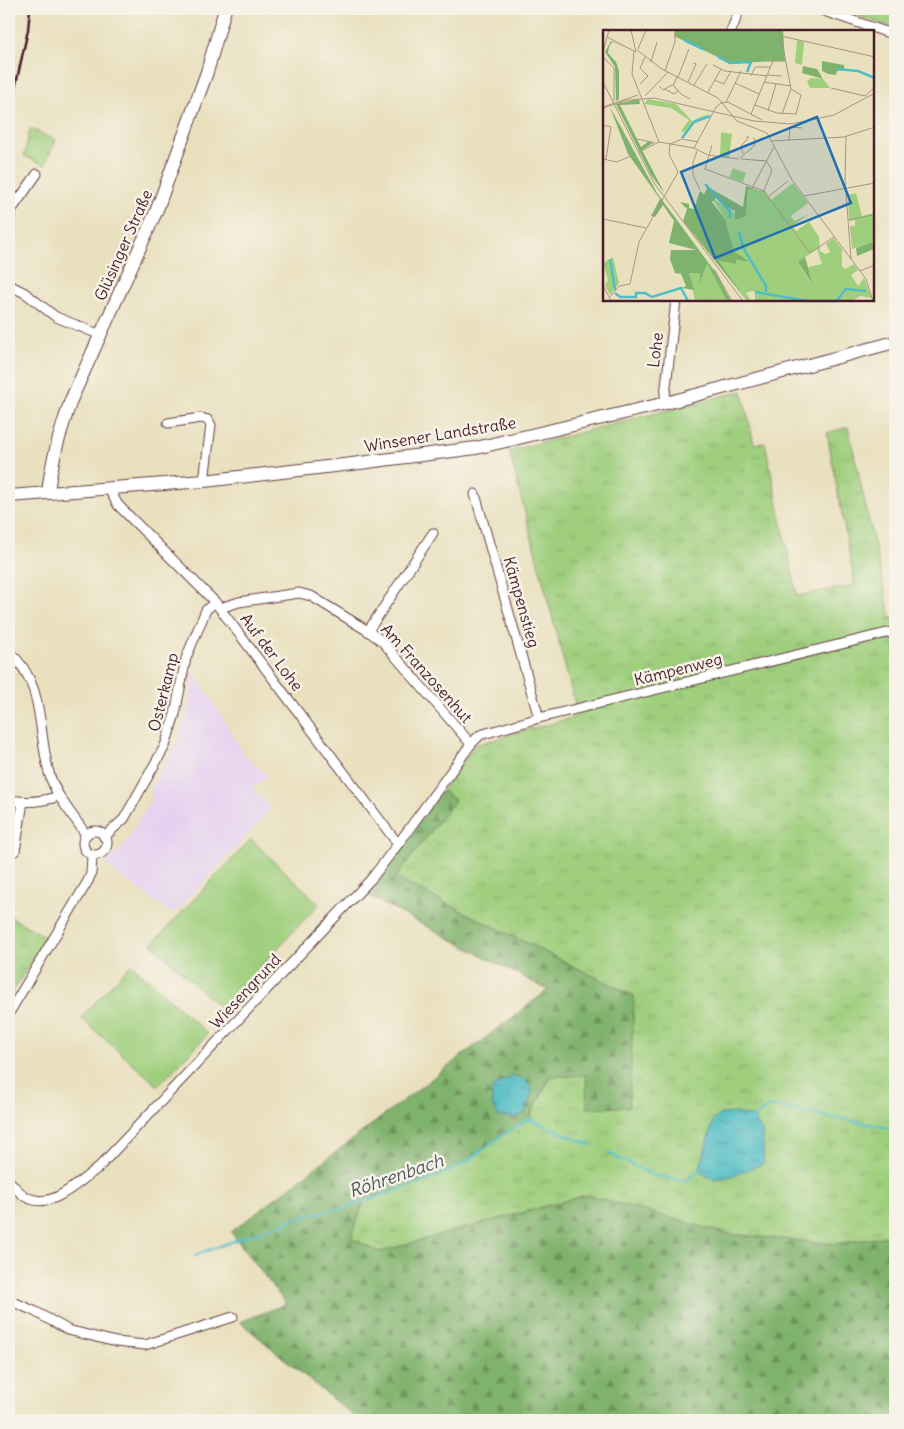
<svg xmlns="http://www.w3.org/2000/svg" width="904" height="1429" viewBox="0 0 904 1429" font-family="Delius,sans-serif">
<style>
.built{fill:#e6d2f0}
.grass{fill:url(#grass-tufts);stroke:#747754}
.forest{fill:url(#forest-firs);stroke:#64684c}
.park{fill:url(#park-crowns);stroke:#747754}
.garden{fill:#9fcf7d;stroke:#747754}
.water{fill:url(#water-ripples);stroke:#4c6e78}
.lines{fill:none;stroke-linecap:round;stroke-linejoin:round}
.stream{stroke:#4fbdc6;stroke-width:2.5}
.street-casing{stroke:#623c41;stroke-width:11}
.secondary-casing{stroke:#623c41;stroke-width:14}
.street{stroke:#fff;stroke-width:9}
.secondary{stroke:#fff;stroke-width:12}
.rail{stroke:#4a1f2b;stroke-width:2.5}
.labels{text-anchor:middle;stroke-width:5;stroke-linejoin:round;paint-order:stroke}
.street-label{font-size:16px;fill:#4a1f2b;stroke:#f7f3e8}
.water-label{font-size:18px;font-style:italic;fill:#4c5661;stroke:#f7f3e8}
.inset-river{fill:none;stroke:#4fbdc6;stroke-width:2.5}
.inset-road{fill:none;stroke:#a99383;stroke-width:1}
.view{fill:#1f6fb2;fill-opacity:0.15;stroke:#1f6fb2;stroke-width:2.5}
.inset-edge{fill:none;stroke:#4a1f2b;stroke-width:2.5}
</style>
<defs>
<pattern id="grass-tufts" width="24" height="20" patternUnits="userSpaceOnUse" patternTransform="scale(1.25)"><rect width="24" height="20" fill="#9fcf7d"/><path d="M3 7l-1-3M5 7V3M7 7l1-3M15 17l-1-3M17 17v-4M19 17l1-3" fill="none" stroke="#8ab16c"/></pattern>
<pattern id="forest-firs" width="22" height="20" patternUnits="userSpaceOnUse" patternTransform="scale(1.25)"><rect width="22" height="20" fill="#7fb26c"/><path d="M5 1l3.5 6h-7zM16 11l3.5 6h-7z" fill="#6a9059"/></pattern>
<pattern id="park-crowns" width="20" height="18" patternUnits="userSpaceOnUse" patternTransform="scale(1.25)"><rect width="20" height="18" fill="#9fcf7d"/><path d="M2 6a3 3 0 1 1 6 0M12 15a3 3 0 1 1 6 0" fill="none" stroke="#8ab16c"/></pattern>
<pattern id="water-ripples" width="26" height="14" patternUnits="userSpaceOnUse" patternTransform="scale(1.25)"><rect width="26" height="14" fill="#4fbdc6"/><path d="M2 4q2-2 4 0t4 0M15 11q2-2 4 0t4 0" fill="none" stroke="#4499a1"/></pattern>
</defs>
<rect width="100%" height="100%" fill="#f7f3e8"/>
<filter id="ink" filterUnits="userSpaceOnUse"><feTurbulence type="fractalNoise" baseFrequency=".02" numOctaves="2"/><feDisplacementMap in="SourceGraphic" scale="10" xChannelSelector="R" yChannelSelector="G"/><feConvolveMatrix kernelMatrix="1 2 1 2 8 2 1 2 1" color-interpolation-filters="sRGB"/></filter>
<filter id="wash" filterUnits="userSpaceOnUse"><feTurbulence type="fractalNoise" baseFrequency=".0096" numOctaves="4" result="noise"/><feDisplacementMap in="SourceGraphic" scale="20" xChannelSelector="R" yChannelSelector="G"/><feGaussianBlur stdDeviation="1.12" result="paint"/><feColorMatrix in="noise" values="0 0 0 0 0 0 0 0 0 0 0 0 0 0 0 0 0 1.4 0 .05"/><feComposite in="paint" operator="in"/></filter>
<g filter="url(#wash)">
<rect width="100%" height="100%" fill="#e9e0be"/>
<path class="built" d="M194,671L246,757L268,776L252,789L271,808L250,833L173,914L105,865L125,844L152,797L151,789L179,739L187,714Z"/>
<g class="grass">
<path d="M836,9H895V28L845,12Z"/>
<path d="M742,391L754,444L765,443L797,596L855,585L827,433L848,427L891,619L895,618V1235L835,1244L728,1234L586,1195L379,1252L351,1238L364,1201L438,1177L529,1119L550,1077L586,1075L634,996L395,878L455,800L442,791L475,745L578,716L509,451Z"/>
<path d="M9,916L46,937L9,998Z"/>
</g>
<path class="forest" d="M442,791L455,800L395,878L634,996L629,1107L587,1108L586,1075L550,1077L529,1119L504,1134L465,1163L438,1177L364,1201L351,1238L379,1252L587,1195L728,1234L835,1244L895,1235V1420H358L240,1322L286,1304L231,1232L548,990L365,894Z"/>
<path class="park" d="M30,129L56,140L45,165L24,156Z"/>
<g class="garden">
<path d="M251,839L319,904L221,1009L152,944Z"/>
<path d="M131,964L208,1034L158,1086L81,1018Z"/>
</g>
<g class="water">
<path d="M513,1075L525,1080L533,1090L524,1114L514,1118L498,1116L492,1105V1088Z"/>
<path d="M736,1113L753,1117L762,1131L764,1163L736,1175L714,1180L699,1171L713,1121L720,1114Z"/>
</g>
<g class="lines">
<g class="stream">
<path d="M751,1119L772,1106L895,1129"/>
<path d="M608,1153L652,1175L686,1181L701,1169"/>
<path d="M195,1255L297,1218L346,1207L438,1177L465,1163L504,1134L529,1119L591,1145"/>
</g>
</g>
</g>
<g filter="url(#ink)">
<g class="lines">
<g class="street-casing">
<g id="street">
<path d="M818,9L895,35"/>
<path d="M731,31L740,9"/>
<path d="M9,220L12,209L37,174"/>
<path d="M9,285L25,293L56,317L101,335"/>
<path d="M666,403L665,395L676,300"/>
<path d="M168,423L201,418L208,420L211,425L204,481"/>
<path d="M109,489L118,505L215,602L398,844"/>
<path d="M475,494L539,718"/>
<path d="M220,608L239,602L299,593L311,596L368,631L382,641L471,744"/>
<path d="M368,631L433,533"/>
<path d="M9,652C46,683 37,734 50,776C57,798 74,816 86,835"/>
<path d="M9,800C27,803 42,802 59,796"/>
<circle cx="95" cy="843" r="12"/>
<path d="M104,837L124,819L165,746L175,714L186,658L206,610L215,602"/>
<path d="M15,851L23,802"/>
<path d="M9,1013L88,881L91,874L92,855"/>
<path d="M9,1181C14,1186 20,1194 26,1197C52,1211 78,1182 98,1168L372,878L398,844L471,744L480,735L539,718L895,631"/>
<path d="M9,1300L34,1311L68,1330L116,1342L145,1345L233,1317"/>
</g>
</g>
<g class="secondary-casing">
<g id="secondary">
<path d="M48,493C51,461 61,430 71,400L156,212L207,72L225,9"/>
<path d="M9,496L204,481L352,464L476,448L666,403L895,342"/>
</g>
</g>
<use href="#street" class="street"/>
<use href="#secondary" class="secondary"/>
<path class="rail" d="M9,115L28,30L30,9"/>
</g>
</g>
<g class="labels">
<g class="street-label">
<text transform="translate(123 245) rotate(-66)" y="6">Glüsinger Straße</text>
<text transform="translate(655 350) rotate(-83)" y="6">Lohe</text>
<text transform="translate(440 434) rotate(-9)" y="6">Winsener Landstraße</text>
<text transform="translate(522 602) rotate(74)" y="6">Kämpenstieg</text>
<text transform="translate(272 652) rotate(53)" y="6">Auf der Lohe</text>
<text transform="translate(678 669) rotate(-14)" y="6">Kämpenweg</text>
<text transform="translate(427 673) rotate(48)" y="6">Am Franzosenhut</text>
<text transform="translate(163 692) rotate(-76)" y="6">Osterkamp</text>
<text transform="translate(245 991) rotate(-47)" y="6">Wiesengrund</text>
</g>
<g class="water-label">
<text transform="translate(396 1176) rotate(-19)" y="6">Röhrenbach</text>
</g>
</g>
<g transform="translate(603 30)">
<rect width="271" height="271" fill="#e9e0be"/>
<path d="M194,10L201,12L199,35L192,33ZM208,48L220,49L227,58H207L204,51ZM45,69L73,74L89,91L99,86L107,85L97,88L81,102L78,101L86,90L68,78L41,74ZM118,102L129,104L126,128L117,126ZM190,153L205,173L188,186L191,191L206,184L189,196L193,201L206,192L216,207L217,221L222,224L227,222L223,214L231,208L239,219V236L242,239L251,234L255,240L248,245L255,256L261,248L269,268L257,266L249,271H152V262L149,261L143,263L148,271H144L116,231L133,234V230L147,232L131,221L122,189L109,168L134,184L143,186L145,159L161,161L168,170ZM214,219L219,234L205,237L208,254L195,232ZM253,163L259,186L271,183V219L269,212L249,219L247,196H252V190L246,191L245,165ZM10,227L16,253L7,265L2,255L5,250L0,233ZM104,232L119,259L124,271H92L86,243H97L96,253Z" fill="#9fcf7d" fill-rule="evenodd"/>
<path d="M73,0H180L182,31L127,33L71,6ZM8,11L27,19L9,12L6,17L5,23L13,32L16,41V69L13,71L12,37L2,22ZM219,31L241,35V40L234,41L233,45L225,44L219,41ZM200,36L214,39L220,49L199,43ZM36,69L37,74L17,75L38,117L46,111L50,113L39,120L62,164L48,145L13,74ZM7,77L54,163L113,243L128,271H124L104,233L96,255L97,243H86L91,260L79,258L83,256L78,244L72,243L67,229L68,220H93L66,213L71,191L60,175L52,187L48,186L57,169L25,124ZM143,156L155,160L145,159L143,186L132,190V181L121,176L113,168L109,172L122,189L131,221L147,232L133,230V234L116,231L144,271L80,191L84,179L77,172L86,174V178L91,179L97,161L101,164L105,157L140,177ZM269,212L271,219L254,226L253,218ZM202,227L205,237L209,254L195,232Z" fill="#7fb26c"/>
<path d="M130,138L143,143L140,152L126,147Z" fill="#9fcf7d"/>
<path class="inset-river" d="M81,10L100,19M115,27L127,33L148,32L144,42M234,39L255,41L272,48M79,108L91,92L107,86M102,154L127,181V188M136,202L141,219L163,256V262M7,229L12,260M152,262L205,271H233L243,259L263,261M12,263L17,267H33V263H42L49,267L78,258L85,271"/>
<path class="inset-road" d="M4,7L33,22L28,0M35,19L43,0M34,20L59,39L115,68L134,91L164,103L189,150L263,249L270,271M31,21L29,44L56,112M0,22L6,0M0,27L11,38V71M48,32L54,12M110,35L122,41L164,46M62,41L72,12V0M164,45L179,46M148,46L152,37H168M75,47L86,19M111,50L121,54L128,41M0,52L51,153L140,271M85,52L93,34L90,33M161,52L188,56M132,53L156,64M37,54L45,46L37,38L42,27M70,55L78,64L87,69M91,55L104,34M56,56L60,60L71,54L74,47M228,58L262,66L272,57M62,59L71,64L75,61M105,62L118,39M42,66L65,42M123,72L138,41M152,75L174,83L193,84L198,65L188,59L178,6L272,27M0,77L35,65M0,78L25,70L51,68L151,91L188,94L231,85L272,63M165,81L173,54M148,84L170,31H183M179,84L188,59M0,95L8,97L3,129M243,107L242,150L248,229M34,109L52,113M186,110L187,97L199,98M169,111L241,107L272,97M109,115L102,139L161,161M91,118L113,77L118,73L125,72L159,90M91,118L105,125L136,129M94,121L90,132V145L97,160M36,122L56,112L91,118M140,124L138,116L146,107H143M137,128L151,116L152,113V110L150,108L152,110M0,129L14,132L30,125M138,129L164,131M149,158L171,117M161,161L207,223L231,207M161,161L169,140L164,132M166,166L185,151M201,166L272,153M0,189L43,198M246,190L269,185M111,239L129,271M257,241L272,235M0,255L8,271M7,267L16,256L27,254L36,212L75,142L66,124L67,114L79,109L95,112"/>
<path class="view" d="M214,87L248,173L112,228L78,142Z"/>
<rect width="271" height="271" class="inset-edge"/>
</g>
<rect width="904" height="1429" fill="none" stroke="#f7f3e8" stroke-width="30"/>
</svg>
